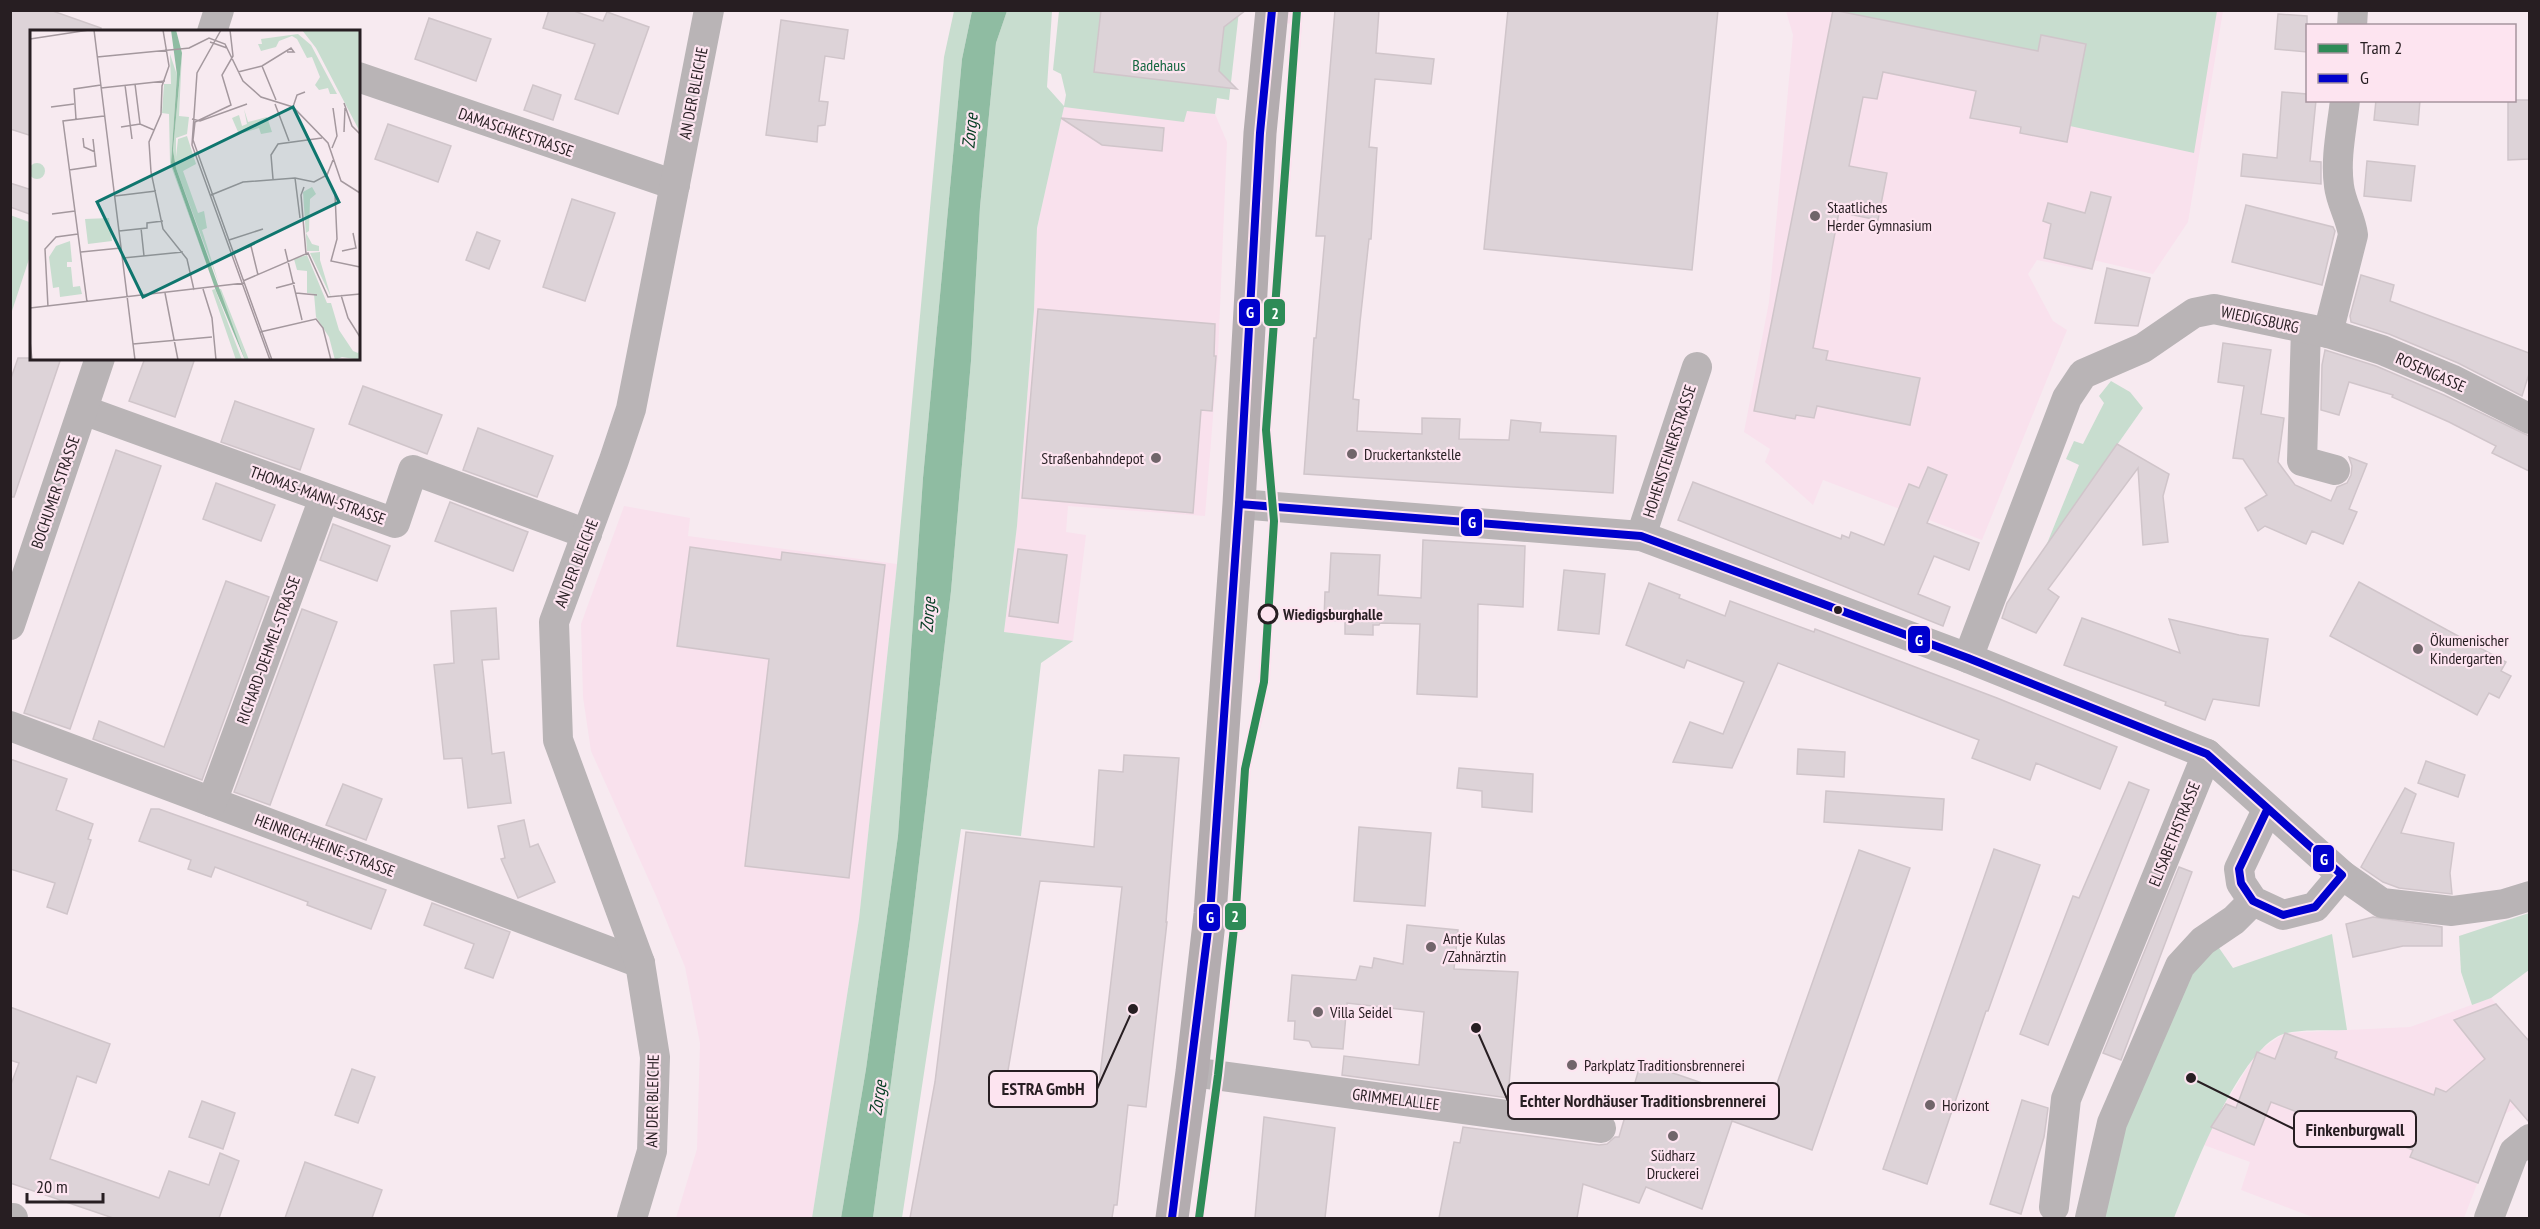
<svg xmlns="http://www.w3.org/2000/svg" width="2540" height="1229" viewBox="0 0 2540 1229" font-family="'PT Sans Narrow',sans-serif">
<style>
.built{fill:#f9e1ed}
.green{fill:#c8ddcf}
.water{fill:#8fbca2}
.building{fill:#ddd3d8;stroke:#d0c5ca;stroke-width:1.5;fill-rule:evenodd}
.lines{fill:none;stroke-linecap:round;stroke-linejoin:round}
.minor{stroke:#b9b4b6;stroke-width:30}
.primary{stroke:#b3acaf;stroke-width:33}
.bus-1-casing{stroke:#fde4f0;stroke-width:12}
.bus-1{stroke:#0000cd;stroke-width:8}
.tram-1-casing{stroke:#fde4f0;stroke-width:12}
.tram-1{stroke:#2e8b57;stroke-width:8}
.poi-dot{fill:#70656a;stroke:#fde4f0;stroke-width:2}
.bus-dot{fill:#271e22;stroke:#fde4f0;stroke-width:2}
.stop-dot{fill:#fde4f0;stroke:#271e22;stroke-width:3}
.labels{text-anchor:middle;stroke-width:4.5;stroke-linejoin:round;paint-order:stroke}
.park-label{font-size:16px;fill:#166841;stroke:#fde4f0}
.street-label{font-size:16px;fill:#271e22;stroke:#fde4f0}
.poi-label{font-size:16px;fill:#271e22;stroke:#fde4f0;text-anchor:start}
.stop-label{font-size:16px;font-weight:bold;fill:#271e22;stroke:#fde4f0;text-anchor:start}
.water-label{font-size:18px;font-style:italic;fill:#003a1f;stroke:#fde4f0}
.inset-road{fill:none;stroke:#a4989e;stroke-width:1.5}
.view{fill:#0f766e;fill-opacity:0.15;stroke:#0f766e;stroke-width:3}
.inset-edge{fill:none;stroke:#271e22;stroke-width:3}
.leader{fill:none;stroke:#271e22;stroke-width:2}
.callout-dot{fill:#271e22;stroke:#fde4f0;stroke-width:2}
.callout{fill:#fde4f0;stroke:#271e22;stroke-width:2}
.callout-label{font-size:18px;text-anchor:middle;font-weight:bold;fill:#271e22}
.line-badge{stroke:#fde4f0;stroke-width:2}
.badge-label{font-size:16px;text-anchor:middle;font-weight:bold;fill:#fff}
</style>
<rect width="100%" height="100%" fill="#f7eaf0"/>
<g class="built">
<path d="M1286,11H1303L1270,449L1276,482L1265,476L1259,447L1278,182L1292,24L1285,23Z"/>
<path d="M1786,11H2223L2188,222L2153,274L2089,259L2086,270L2037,260L2028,274L2053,321L2067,330L1982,540L1823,480L1813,505L1765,462L1770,449L1744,432L1769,302L1793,35Z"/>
<path d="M1064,106L1184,121L1186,110L1215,114L1227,142L1218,355L1205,516L1068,506L1066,532L1086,535L1073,641L1004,632L1017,526L1034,310L1037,228Z"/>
<path d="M624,506L690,518L688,536L897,564L859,919L812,1218H676L697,1149L700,1043L685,967L657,898L591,751L583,697L581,624Z"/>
<path d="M1278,524L1270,676L1266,705L1250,770L1240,901L1231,900L1239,768L1261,677L1270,528Z"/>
<path d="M1229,922L1240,924L1224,1063L1213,1062Z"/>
<path d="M2491,998L2529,1041V1122L2517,1108L2504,1114L2464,1218H2315L2241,1190L2250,1162L2204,1145L2211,1127L2257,1052L2285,1033L2410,1027Z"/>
<path d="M1211,1098L1220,1099L1204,1217L1194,1216Z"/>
</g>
<g class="green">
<path d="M954,11H972L962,59L923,478L898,836L866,1069L841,1218H812L859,919L897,564L944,57Z"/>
<path d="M1007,11H1052L1047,87L1064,106L1066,95L1061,74L1053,70L1059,11H1239L1229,100L1217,98L1215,114L1187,111L1184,122L1064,107L1037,228L1034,310L1017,526L1004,632L1073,641L1041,663L1021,836L961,829L902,1218H873L910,939L951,591L971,361L980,207L996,43Z"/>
<path d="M1835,11H2217L2194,153L2070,126L2086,44L2041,35L2038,51Z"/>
<path d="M10,215L32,223L31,253L11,314Z"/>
<path d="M2111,381L2130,392L2143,408L2046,546L2079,465L2066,459L2074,441L2083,444L2104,403L2099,396Z"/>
<path d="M2529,913V970L2491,998L2472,1005L2461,972L2459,936Z"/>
<path d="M2332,934L2347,1030C2328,1031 2306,1029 2287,1033C2241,1042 2191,1177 2174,1218H2100L2123,1126L2184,971L2217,945L2233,968Z"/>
</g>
<path class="water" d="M972,11H1007L996,43L980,207L971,361L951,591L910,939L873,1218H841L866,1069L898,836L923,478L962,59Z"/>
<g class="building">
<path d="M10,10H50L101,28V32H32V136L10,129Z"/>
<path d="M549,10H571L603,21L607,12L649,27L618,114L575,99L595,44L543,28Z"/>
<path d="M1101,10H1246L1224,27L1219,71L1237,89L1094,72Z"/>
<path d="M1335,10H1379L1376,53L1434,59L1431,84L1375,79L1369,147L1377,148L1371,239H1369L1360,322L1353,399L1359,400L1357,431L1422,434V418L1460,419L1459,439L1509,440L1511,420L1541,423L1540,432L1616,436L1613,493L1304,474L1314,338H1316L1325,236H1316Z"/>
<path d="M1508,10H1718L1692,270L1484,249Z"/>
<path d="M1833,10L2038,51L2041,35L2086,44L2067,142L2020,133L2021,127L1970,118L1976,91L1883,72L1877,99L1863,97L1849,166L1887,173L1878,220L1839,212L1813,348L1828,351L1826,360L1920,378L1910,425L1817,406L1814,418L1796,415L1795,419L1754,411Z"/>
<path d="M2278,14L2307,16V52L2275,49Z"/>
<path d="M429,18L491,39L476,81L415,59Z"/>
<path d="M781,20L848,30L844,59L825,56L819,101L828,102L825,125L818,126L817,142L766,135Z"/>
<path d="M533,85L561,95L553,120L524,110Z"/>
<path d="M2282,92L2307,94V100H2316L2310,161L2321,162V184L2241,176L2243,154L2277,158Z"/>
<path d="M2376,100H2420L2418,125L2374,120Z"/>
<path d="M2508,100H2529V159L2508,160Z"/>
<path d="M1061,118L1164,128L1162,151L1102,145Z"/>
<path d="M388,124L451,146L438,182L375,159Z"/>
<path d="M2367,161L2415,166L2411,201L2364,196Z"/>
<path d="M10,183L32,190V215L10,207Z"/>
<path d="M2091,192L2111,197L2092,269L2044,258L2051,224L2043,221L2048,203L2085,213Z"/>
<path d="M572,199L615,213L585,301L543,287Z"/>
<path d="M2246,205L2333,227L2335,231L2322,285L2232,262Z"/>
<path d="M477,232L500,241L489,269L466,260Z"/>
<path d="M2107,268L2150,278L2138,326L2095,323Z"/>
<path d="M2361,275L2394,285L2390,301L2529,353V374L2522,396L2458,363L2389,334L2351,322L2350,316Z"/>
<path d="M1038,309L1215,324L1214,356H1216L1212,411L1201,410L1193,513L1022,498Z"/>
<path d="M2223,343L2271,350L2261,414L2284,418L2278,462L2295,485L2331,501L2337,487L2347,483L2351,475L2352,466L2349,457L2367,464L2349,509L2357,512L2343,544L2312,531L2306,544L2265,526L2258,531L2245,508L2267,495L2243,459L2233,458L2244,386L2218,382Z"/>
<path d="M2325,350L2376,366L2444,395L2529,436V471L2492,453L2496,446L2449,422L2392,397L2393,395L2349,382L2339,415L2321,410L2322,365Z"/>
<path d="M18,358H61L14,497H10V381Z"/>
<path d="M145,358H195L175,417L129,401Z"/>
<path d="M363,386L442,415L427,454L349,424Z"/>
<path d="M235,401L314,429L300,470L221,442Z"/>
<path d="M478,428L553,456L537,497L463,470Z"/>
<path d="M2117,444L2169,474L2163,496L2168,542L2143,545L2138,468L2048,589L2059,597L2036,633L2002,618L2007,603L2027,573Z"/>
<path d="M116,450L161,466L70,729L24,713Z"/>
<path d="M1928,467L1947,475L1927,523L1979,543L1969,570L1934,556L1918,594L1950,607L1943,626L1678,520L1693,482L1841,539L1842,535L1849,538L1851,532L1884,545L1909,484L1919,488Z"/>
<path d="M216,483L275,505L261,541L203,519Z"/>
<path d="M450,502L528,532L513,571L435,541Z"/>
<path d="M333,524L390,546L377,581L320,560Z"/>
<path d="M1423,540L1525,546L1523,607L1478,604L1477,697L1417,694L1420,624L1380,623L1379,625H1373V635L1345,634V621L1324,620L1325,592H1329L1331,553L1380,555L1378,595L1421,598Z"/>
<path d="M690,547L781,560L782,552L885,565L849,878L745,866L769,659L677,646Z"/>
<path d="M1018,549L1067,555L1058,623L1009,616Z"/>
<path d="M1564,570L1605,574L1599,634L1558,630Z"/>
<path d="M226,581L269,597L202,780L93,739L99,721L164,747Z"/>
<path d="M2359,582L2506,662L2501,671L2511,676L2499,698L2489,693L2477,715L2330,636Z"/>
<path d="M1649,583L1680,595L1679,598L1725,616L1730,601L1814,632L1815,629L1997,698L2117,747L2100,789L2036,763L2030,780L1972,758L1979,740L1778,663L1732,768L1673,762L1690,722L1723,734L1744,682L1687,660L1684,668L1626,645Z"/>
<path d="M496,608L499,659L482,660L492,754L504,752L511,803L468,808L462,758L444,759L434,665L454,663L451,611Z"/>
<path d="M302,609L337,622L270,805L234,792Z"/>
<path d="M2082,618L2180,653L2169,619L2239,635L2268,639L2259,706L2213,699L2205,720L2165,705L2166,702L2064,665Z"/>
<path d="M1798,749L1845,752L1844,777L1797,774Z"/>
<path d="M1124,755L1179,758L1166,922H1167L1146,1107L1128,1105L1117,1205H1114L1112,1218H910L935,1082L966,832L1094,847L1099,770L1123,772ZM1040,881L1122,887L1097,1101L1004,1094Z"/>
<path d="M10,759L67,779L56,810L93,824L88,839L91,840L67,914L47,907L55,883L10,869Z"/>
<path d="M2426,761L2465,775L2458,797L2418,783Z"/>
<path d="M1459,768L1533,774L1532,812L1482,807V791L1457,788Z"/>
<path d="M2129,782L2149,790L2048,1045L2020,1034L2073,896L2079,898Z"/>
<path d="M343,784L382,799L366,840L326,825Z"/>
<path d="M2405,788L2416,794L2401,833L2454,843L2450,873L2452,894L2399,888L2383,882L2361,867Z"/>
<path d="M1826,791L1944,799L1942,830L1824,822Z"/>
<path d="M151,809H159L386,890L371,929L307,905L308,902L215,867L211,877L188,869L191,860L139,841Z"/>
<path d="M524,820L530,847L538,844L555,882L518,898L501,859L505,858L498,826Z"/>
<path d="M1359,827L1431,833L1425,906L1354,901Z"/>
<path d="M1994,849L2040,865L1988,1011H1986L1927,1184L1883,1169Z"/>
<path d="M1859,850L1910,868L1812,1150L1732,1121L1702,1209L1646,1187L1639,1203L1583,1184L1577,1218H1439L1454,1142L1460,1143L1463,1127L1599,1145L1607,1144L1615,1137H1619L1641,1062L1769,1106Z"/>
<path d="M2179,867L2192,872L2121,1060L2103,1053Z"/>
<path d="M432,903L510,932L493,978L465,968L474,944L424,925Z"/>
<path d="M2373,917L2442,927V946H2403L2353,957L2346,924Z"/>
<path d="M1407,925L1458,930L1454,969L1518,972L1508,1098L1342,1075L1344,1056L1419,1065L1424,1012L1347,1003L1343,1049L1312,1047L1309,1041L1294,1039L1295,1021H1288L1292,975L1356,980L1360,966L1372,968L1374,958L1403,964Z"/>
<path d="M2496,1004L2529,1041V1122L2510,1100L2478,1183L2410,1157L2413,1150L2317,1113L2315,1119L2271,1102L2254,1145L2211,1127L2226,1104L2236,1108L2257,1052L2275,1059L2285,1033L2337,1052L2335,1058L2434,1095L2436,1088L2446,1092L2485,1059L2454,1020Z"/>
<path d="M10,1007L110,1044L96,1083L77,1076L50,1159L159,1198L169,1171L209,1185L220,1153L239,1161L219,1218H113L10,1183V1087L19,1063L10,1060Z"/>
<path d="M352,1069L375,1077L358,1123L335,1115Z"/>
<path d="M2022,1100L2048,1108L2044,1137L2021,1214L1990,1204Z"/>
<path d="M202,1101L235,1113L223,1149L189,1137Z"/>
<path d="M1264,1117L1335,1128L1325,1218H1255Z"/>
<path d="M305,1162L382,1190L372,1218H285Z"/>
</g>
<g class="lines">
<g class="minor">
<path d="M2352,26L2353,10"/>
<path d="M212,32L219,10"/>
<path d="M358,77L675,185"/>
<path d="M2306,329L2302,461L2335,470"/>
<path d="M2328,333L2353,235C2351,218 2341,203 2339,186C2335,158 2342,128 2345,100"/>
<path d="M83,410L395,523L413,470L587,534"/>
<path d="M1239,504L1641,536L1968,658L2207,754L2342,875L2382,903L2452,911L2504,904L2530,896"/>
<path d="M1641,536L1697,367"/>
<path d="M10,625L100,358"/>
<path d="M1968,658L2067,398L2083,374L2143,348L2194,313L2214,309L2328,333L2382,350L2451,379L2530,419"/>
<path d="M10,726L640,963"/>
<path d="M212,802L324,498"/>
<path d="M2267,810L2239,869L2241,883L2253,901L2283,915L2315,907L2342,875"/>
<path d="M1192,1072L1601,1128"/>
<path d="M2054,1207L2066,1099L2207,754"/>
<path d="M10,1218H13"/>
<path d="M632,1218L652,1151L655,1057L640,963L558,740L554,622L614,460L631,409L709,10"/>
<path d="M2090,1218L2112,1123L2180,966L2203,941L2234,920L2253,901"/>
<path d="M2489,1218L2514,1152L2530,1139"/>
</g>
<path class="primary" d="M1172,1218L1192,1072L1210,914L1239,504L1260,133L1272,10"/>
<g class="bus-1-casing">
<g id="bus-1">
<path d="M1239,504L1641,536L1968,658L2207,754L2342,875L2315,907L2283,915L2253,901L2241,883L2239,869L2267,810"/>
<path d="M1172,1218L1210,914L1239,504L1260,133L1272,10"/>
</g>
</g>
<use href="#bus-1" class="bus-1"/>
<g class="tram-1-casing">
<path id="tram-1" d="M1199,1218L1218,1075L1236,909L1245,769L1264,682L1274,521L1266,430L1297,10"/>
</g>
<use href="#tram-1" class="tram-1"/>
</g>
<g class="poi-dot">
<circle cx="1815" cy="216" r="6"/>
<circle cx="1352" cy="454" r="6"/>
<circle cx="1156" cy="458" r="6"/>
<circle cx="2418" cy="649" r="6"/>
<circle cx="1431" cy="947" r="6"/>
<circle cx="1318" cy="1012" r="6"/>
<circle cx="1572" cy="1065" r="6"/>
<circle cx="1930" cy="1105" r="6"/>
<circle cx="1673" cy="1136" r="6"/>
</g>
<circle class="bus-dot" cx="1838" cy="610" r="5"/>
<circle class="stop-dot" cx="1268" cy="614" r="9"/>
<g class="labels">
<g class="park-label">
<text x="1159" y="71">Badehaus</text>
</g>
<g class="street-label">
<text transform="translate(693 93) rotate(-79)" y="6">AN DER BLEICHE</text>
<text transform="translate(516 132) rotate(19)" y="6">DAMASCHKESTRASSE</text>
<text transform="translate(2260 319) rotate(12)" y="6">WIEDIGSBURG</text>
<text transform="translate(2431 372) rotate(24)" y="6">ROSENGASSE</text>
<text transform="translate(1669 451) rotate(-72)" y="6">HOHENSTEINERSTRASSE</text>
<text transform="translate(55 492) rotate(-71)" y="6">BOCHUMER STRASSE</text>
<text transform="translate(318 495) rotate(20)" y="6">THOMAS-MANN-STRASSE</text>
<text transform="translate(576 563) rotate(-69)" y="6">AN DER BLEICHE</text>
<text transform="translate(268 650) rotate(-70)" y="6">RICHARD-DEHMEL-STRASSE</text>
<text transform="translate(2174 834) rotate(-68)" y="6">ELISABETHSTRASSE</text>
<text transform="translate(325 845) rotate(21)" y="6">HEINRICH-HEINE-STRASSE</text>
<text transform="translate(1396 1099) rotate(7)" y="6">GRIMMELALLEE</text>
<text transform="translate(652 1101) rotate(-89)" y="6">AN DER BLEICHE</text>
</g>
<g class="poi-label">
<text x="1827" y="213">Staatliches<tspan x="1827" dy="18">Herder Gymnasium</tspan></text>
<text x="1364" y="460">Druckertankstelle</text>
<text x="1144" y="464" text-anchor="end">Straßenbahndepot</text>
<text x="2430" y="646">Ökumenischer<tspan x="2430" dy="18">Kindergarten</tspan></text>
<text x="1443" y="944">Antje Kulas<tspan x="1443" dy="18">/Zahnärztin</tspan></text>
<text x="1330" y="1018">Villa Seidel</text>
<text x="1584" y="1071">Parkplatz Traditionsbrennerei</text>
<text x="1942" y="1111">Horizont</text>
<text x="1673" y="1161" text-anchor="middle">Südharz<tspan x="1673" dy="18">Druckerei</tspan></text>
</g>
<g class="stop-label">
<text x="1283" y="620">Wiedigsburghalle</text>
</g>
<g class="water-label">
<text transform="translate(970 131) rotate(-84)" y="6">Zorge</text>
<text transform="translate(928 615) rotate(-85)" y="6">Zorge</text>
<text transform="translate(878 1098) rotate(-81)" y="6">Zorge</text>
</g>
</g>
<g transform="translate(30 30)">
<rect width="330" height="330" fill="#f7eaf0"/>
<path d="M272,0H330V102L286,18ZM268,4L281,15L307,64H300L298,58L289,60L285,55L290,47L282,27L277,28L267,9L262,6L249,11L246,17L231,21L228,14H232L231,9ZM152,23L149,86L159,87L157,104L146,108V127L148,109L157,106L166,134L153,141L168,183L174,181L177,198L172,200L189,254L146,138L143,120ZM140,24L147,45L141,133L184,255L140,133L139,84L132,83L134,54H141ZM214,79L218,92L237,87L242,102L231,104L229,98L205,105L208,102L202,88L209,85L212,96L217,94ZM-1 141a8 8 0 1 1 16 0a8 8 0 1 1-16 0ZM282,157L286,164L280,169L279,201L276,203L282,214L289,216V221H277L273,162ZM79,188L82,211L58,214L55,189ZM40,211L42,232H37V237H41L43,257L50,256L52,264L30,267L29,257L23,258L19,227L26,216ZM290,222V230L301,267L280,223ZM277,225L297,273H301L309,300L323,321L328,323L330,318V330L312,327L305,330L299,307L286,287L284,264L277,263V241L267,240L264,229ZM185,259L212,330H206L182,260ZM188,259H191L219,330H215Z" fill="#c8ddcf"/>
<path d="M141,0H146L152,23L143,120L146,138L215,330L186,261L141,133L147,45Z" fill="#8fbca2"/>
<path class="inset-road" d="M64,0L105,330M133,0L139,36L132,56L131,84L119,112L121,142L133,199L157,229L164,260M191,0L167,43L162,115L240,330M200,0L203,26L192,45L201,75L165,92L163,110L242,330M0,9L59,0M180,12L197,18M159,18L179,8L195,14L213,51L231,67L263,77L298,113L311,151L330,163M67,27L160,18M232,36L246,70M208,42L232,36L261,18L264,22H257M105,54L110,94M95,55L102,109M71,58L135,51M314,73L322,96L330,104M245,74L259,111M21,77L44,74M263,77L267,65L275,62M46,89L44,59L71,55M162,89L170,91L217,74M91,97L110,94L124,100M314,102L315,78M53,108L54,117L65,122M302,118L307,106L303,78M39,140L66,136L63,109M265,148L270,188M243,149L241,125L248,114L292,108M274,157L271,165L276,224M305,164L307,209L301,231L330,237M181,165L213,152L265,148L284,152L297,145L303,130M85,166L126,161M22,184L45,181M111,198L114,226M89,201L117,198V193L133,191M199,210L233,199M255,219L272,290M312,221L326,218L323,203M51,222L91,218M203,222L221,216L228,245M93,228L153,222M213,251L278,223L298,267L330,264M246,258L265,253M173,259L182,288L186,330M135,263L148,330M266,263L287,265M311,265L318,288L330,307M57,272L33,91L74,86M18,277L15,219L26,207L48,204M0,278L214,253M230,302L286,289L293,298L301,330M0,311L2,330M103,314L182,307"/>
<path class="view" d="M263,77L309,172L113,267L67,172Z"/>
<rect width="330" height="330" class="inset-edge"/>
</g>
<path class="leader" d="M1133 1009L1097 1089M1476 1028L1508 1101M2191 1078L2294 1129"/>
<g class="callout-dot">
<circle cx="1133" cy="1009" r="6"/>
<circle cx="1476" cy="1028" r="6"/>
<circle cx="2191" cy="1078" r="6"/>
</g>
<g class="callout">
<rect x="989" y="1071" width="108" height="36" rx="6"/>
<rect x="1508" y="1083" width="271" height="36" rx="6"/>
<rect x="2294" y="1111" width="122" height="36" rx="6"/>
</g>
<g class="callout-label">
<text x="1043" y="1095">ESTRA GmbH</text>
<text x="1643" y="1107">Echter Nordhäuser Traditionsbrennerei</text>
<text x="2355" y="1136">Finkenburgwall</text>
</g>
<g class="line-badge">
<rect x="1238" y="298" width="23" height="29" rx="6" fill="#0000cd"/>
<rect x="1263" y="298" width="23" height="29" rx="6" fill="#2e8b57"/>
<rect x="1460" y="508" width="23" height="29" rx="6" fill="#0000cd"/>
<rect x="1907" y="625" width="24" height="29" rx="6" fill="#0000cd"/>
<rect x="2312" y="844" width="23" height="29" rx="6" fill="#0000cd"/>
<rect x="1224" y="902" width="23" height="29" rx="6" fill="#2e8b57"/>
<rect x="1198" y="903" width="23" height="29" rx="6" fill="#0000cd"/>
</g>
<g class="badge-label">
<text x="1250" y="318">G</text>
<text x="1275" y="319">2</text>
<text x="1472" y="528">G</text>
<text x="1919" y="646">G</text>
<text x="2324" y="865">G</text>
<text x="1235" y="922">2</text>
<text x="1210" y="923">G</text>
</g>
<rect width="2540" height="1229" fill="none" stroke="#271e22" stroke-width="24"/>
<rect x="2306" y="24" width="210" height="78" fill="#fde4f0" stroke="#a7959e" stroke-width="1.5"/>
<rect x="2318" y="44" width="30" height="9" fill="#2e8b57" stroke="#a7959e" stroke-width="1.5"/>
<text x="2360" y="54" font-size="18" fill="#271e22">Tram 2</text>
<rect x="2318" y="74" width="30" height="9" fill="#0000cd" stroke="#a7959e" stroke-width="1.5"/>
<text x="2360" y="84" font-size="18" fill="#271e22">G</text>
<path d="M27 1193v9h76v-9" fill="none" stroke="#271e22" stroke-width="3"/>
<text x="36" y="1193" font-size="18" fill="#271e22" stroke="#fde4f0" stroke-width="4.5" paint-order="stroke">20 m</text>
</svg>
